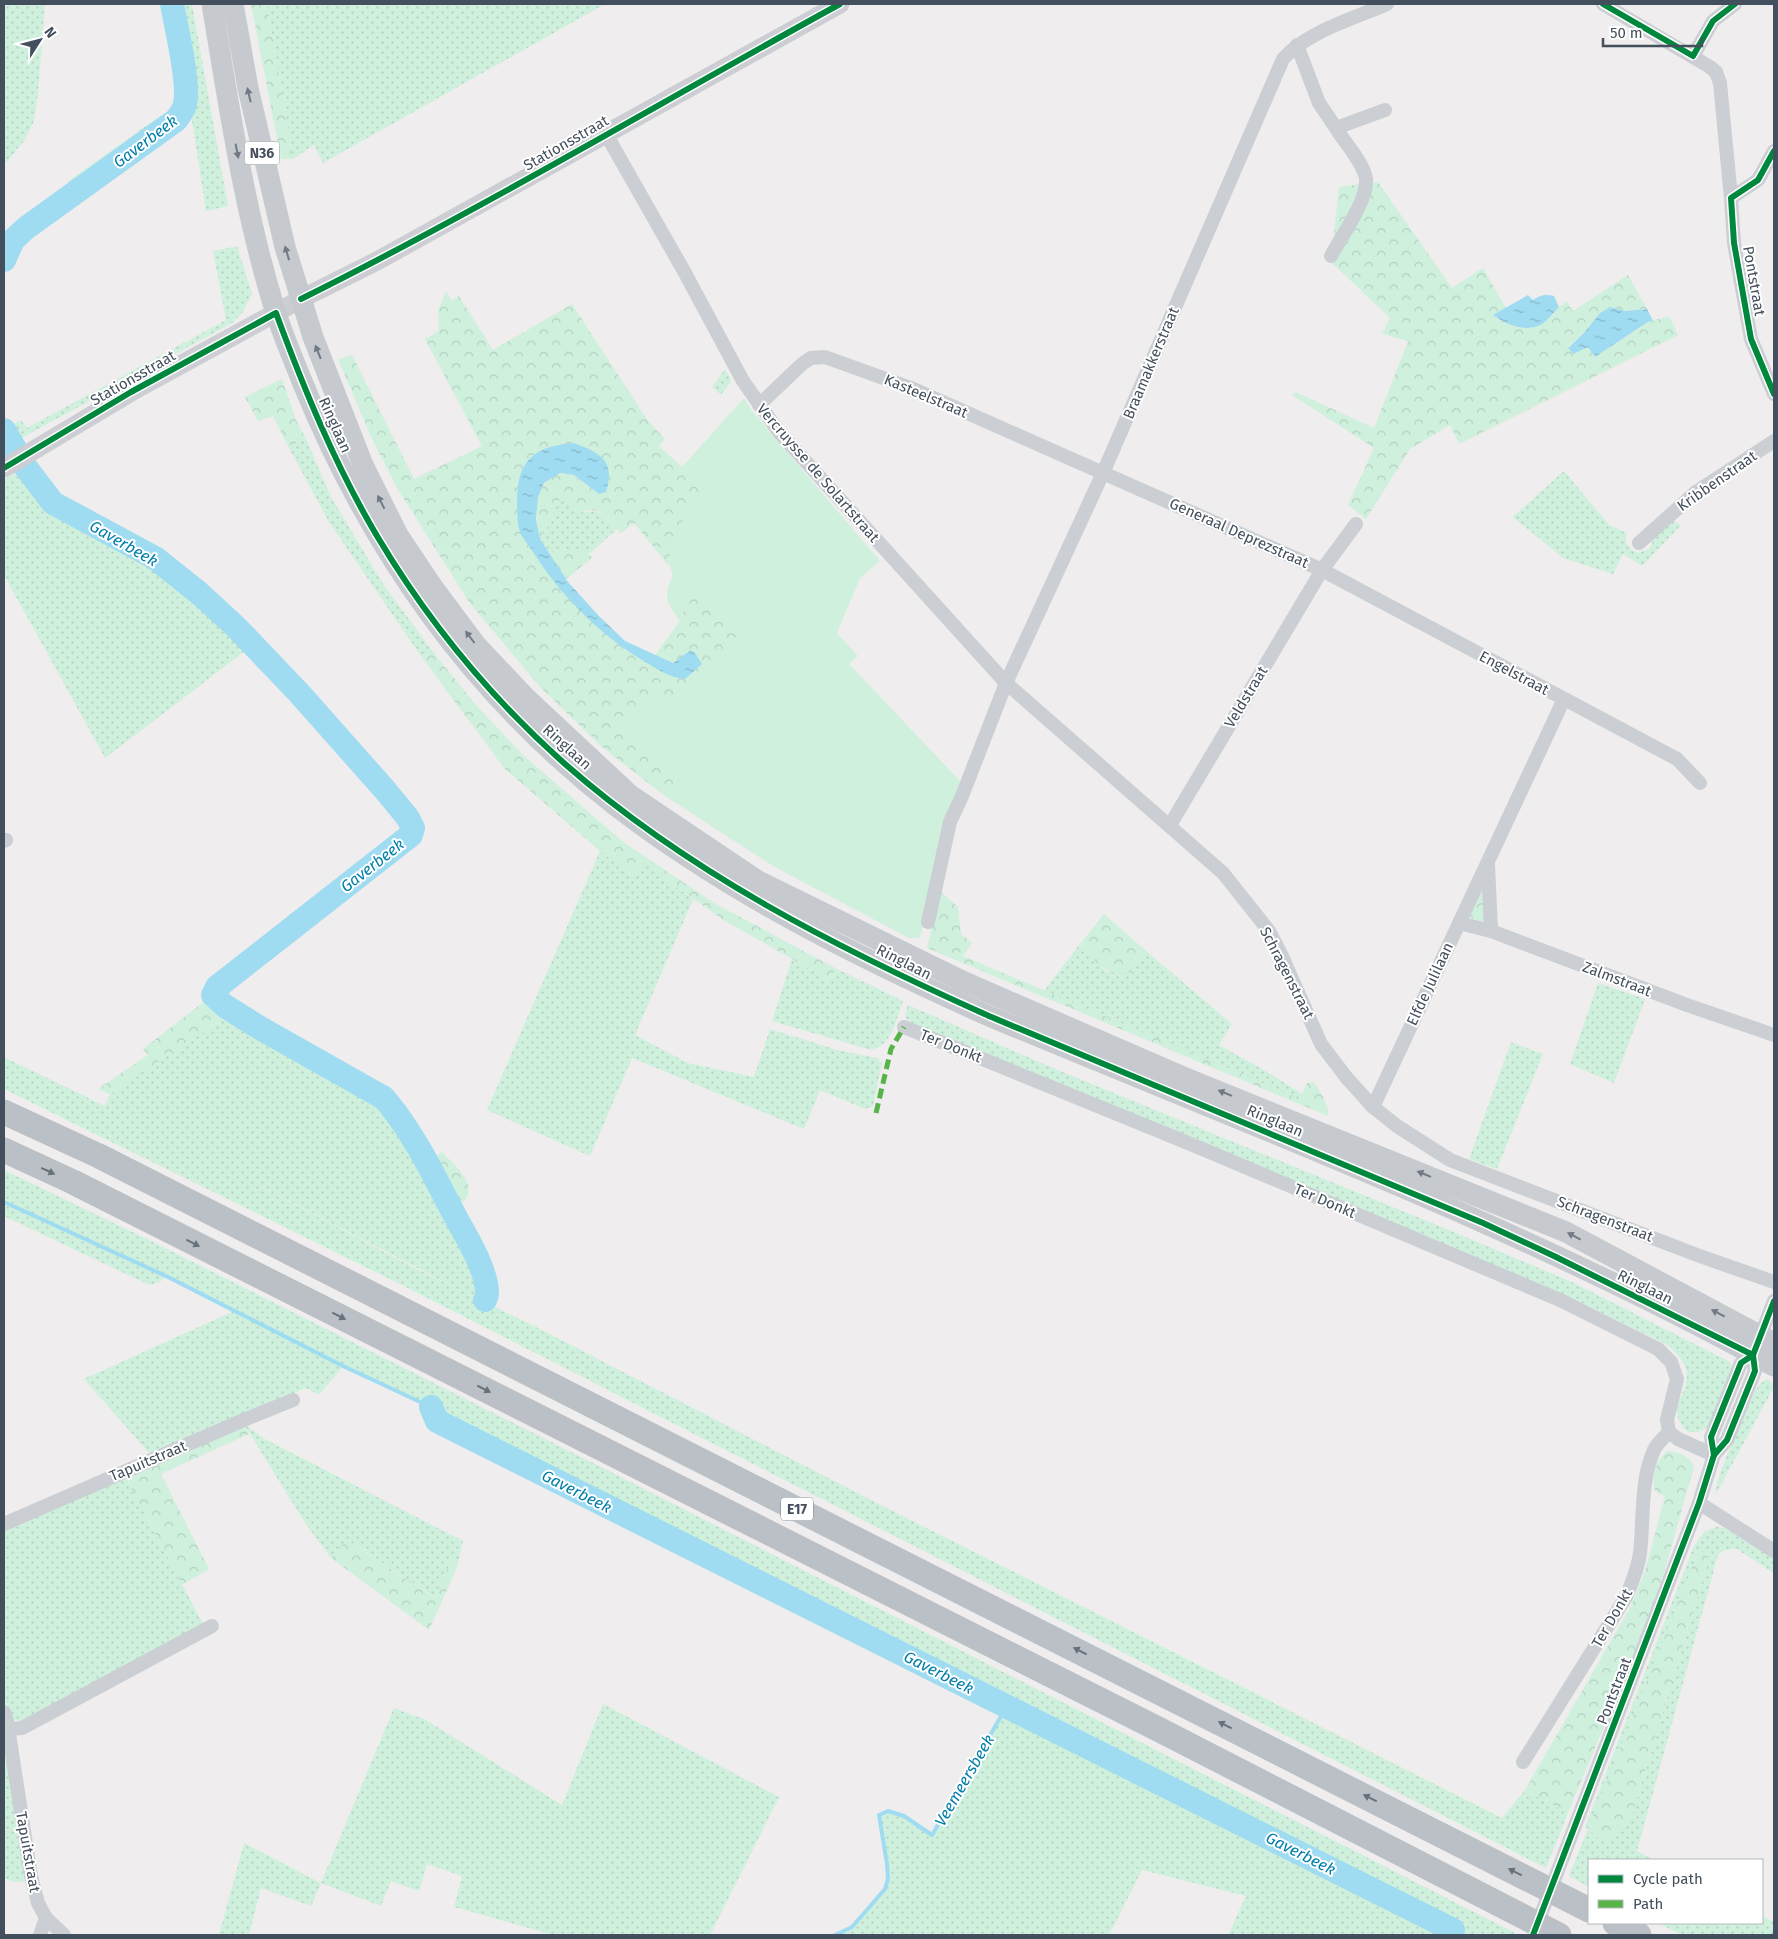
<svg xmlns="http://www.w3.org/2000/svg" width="1778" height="1939" viewBox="0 0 1778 1939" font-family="'Fira Sans',sans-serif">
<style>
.grass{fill:url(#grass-dots);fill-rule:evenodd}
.forest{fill:url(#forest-crowns)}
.garden{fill:#cff0dd}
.water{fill:url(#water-ripples)}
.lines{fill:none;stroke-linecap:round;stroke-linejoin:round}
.stream{stroke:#a0dcf1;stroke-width:4}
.river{stroke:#a0dcf1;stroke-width:24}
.street{stroke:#cbced2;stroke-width:14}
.secondary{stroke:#ccced3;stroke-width:19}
.primary{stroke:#c6c9ce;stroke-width:21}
.highway{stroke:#bbc0c6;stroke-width:25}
.quiet{stroke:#57b448;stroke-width:5;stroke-dasharray:10 5;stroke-linecap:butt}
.cycleway-casing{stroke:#fff;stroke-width:9}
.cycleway{stroke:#00873e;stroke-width:6}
.oneway{fill:#717a84}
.oneway2{fill:#67717c}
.labels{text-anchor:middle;stroke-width:4;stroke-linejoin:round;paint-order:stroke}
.shield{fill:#fff;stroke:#7b848d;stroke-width:1}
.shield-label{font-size:14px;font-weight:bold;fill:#434f5c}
.street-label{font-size:15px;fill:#434f5c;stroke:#fff}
.water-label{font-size:16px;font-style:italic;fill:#017eaa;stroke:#fff}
</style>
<defs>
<pattern id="grass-dots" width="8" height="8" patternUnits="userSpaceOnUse" patternTransform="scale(1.25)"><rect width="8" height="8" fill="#cff0dd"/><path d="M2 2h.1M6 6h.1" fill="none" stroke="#b3d0c0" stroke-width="1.8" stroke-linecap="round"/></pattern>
<pattern id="forest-crowns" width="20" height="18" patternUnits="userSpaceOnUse" patternTransform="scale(1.25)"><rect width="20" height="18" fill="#cff0dd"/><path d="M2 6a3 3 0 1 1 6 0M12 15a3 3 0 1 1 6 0" fill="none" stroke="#b3d0c0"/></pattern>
<pattern id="water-ripples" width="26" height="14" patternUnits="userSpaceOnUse" patternTransform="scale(1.25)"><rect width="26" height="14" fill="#a0dcf1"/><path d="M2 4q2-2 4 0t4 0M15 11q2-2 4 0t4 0" fill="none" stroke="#84b5c6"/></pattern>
</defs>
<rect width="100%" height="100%" fill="#efeded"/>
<g class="grass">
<path d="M4,4H45L38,94L34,121L24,141L4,165Z"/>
<path d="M174,4H192L228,206L206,211Z"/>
<path d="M267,4H605L323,163L314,145L293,159Z"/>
<path d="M237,246L252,294L242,313L232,323L16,441L8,427L21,420L27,428L226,320L213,251Z"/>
<path d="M725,369L731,381L721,395L712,387Z"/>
<path d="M306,439L331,497L383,584L433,652L423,659L329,522L288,446Z"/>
<path d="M19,471C23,477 26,485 31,490C62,526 110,536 147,562C185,586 217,617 249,648L105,758L4,575V480Z"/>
<path d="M1564,471L1609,525L1627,533C1623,543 1629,550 1638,553L1649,549L1652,544L1653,534L1670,519L1681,525L1642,566L1623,554L1613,574L1563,558L1513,517Z"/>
<path d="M561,499L568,501L584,513C599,507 607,518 617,529L589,554C575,547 564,550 549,553L540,539L552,520L555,503Z"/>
<path d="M600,851L634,877L643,862L693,899L635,1035L688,1063L754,1077L770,1029L837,1050L877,1058L882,1063L873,1106L865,1109L820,1090L804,1129L632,1058L590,1156L487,1110Z"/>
<path d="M1080,944L1106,972H1131L1145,950L1232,1024L1219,1045L1264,1070L1302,1094L1300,1100L1044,991Z"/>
<path d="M792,959L831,981L835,968L903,1001C896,1020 893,1044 871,1050L772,1021Z"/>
<path d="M1598,983L1645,999L1614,1083L1570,1064Z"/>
<path d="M908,1005L1060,1071L1444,1228L1574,1283L1730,1362L1732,1366L1709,1427L1697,1432H1688C1660,1407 1697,1390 1684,1364C1680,1356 1673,1350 1666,1344L1569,1297L910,1022L907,1020L905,1017Z"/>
<path d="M229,1015L372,1095L385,1105L430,1173L472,1252L481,1287L480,1300L534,1326L865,1497L1502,1818L1525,1790L1568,1813L1546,1868L400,1284L4,1089V1057L105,1106L110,1094ZM248,1180L456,1288L415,1268Z"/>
<path d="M1511,1042L1543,1054L1497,1169L1469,1159Z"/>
<path d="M4,1170L149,1240L595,1464L1519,1935H1228L1246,1896L1142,1870L1109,1935H835L852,1927L885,1889L888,1879L887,1864L879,1815L888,1811L904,1816L932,1834L1007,1706L437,1421L431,1407L343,1366L319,1395L306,1388L151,1455L84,1379L232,1312L166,1276L160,1282L149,1285L4,1216Z"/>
<path d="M1767,1379L1774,1385V1387L1716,1494C1714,1479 1747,1409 1755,1391L1761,1383Z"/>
<path d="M244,1424L263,1438L463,1541L458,1563L451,1561L436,1598L347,1540L331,1558L305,1523Z"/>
<path d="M124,1474L205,1628L36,1719L20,1721L11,1719L4,1697V1527Z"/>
<path d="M1716,1527L1724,1528L1774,1559V1573L1735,1548L1723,1551L1718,1555L1637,1851L1654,1860H1589V1887L1569,1876L1588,1829L1585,1827L1694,1546L1704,1532ZM1698,1552H1704L1709,1559L1630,1822Z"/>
<path d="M603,1704L779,1797L710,1935H553L454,1907L462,1876L427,1864L419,1891L391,1881L381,1906L321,1883L311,1906L261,1888L249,1935H219L244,1843L321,1883L394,1708L426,1720L562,1805Z"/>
<path d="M4,1742L25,1881C16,1883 11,1882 4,1877Z"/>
<path d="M1762,1916L1774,1922V1935H1682L1658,1923H1762Z"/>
</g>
<g class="forest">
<path d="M251,4H267L293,159H281Z"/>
<path d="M157,118L160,124L71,188L67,182Z"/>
<path d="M1378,182L1452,288L1483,268L1506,308L1494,316C1508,325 1526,333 1542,323C1551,318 1557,308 1566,301L1573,311L1628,275L1647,309L1625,311L1610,307L1600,313L1583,334L1568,347L1588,346L1595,357L1649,322L1669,316L1678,335L1459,444L1450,425L1410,449L1366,519L1348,505L1374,448L1292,395L1296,392L1374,428L1408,341L1382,334L1390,318L1331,262L1339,187Z"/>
<path d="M446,291L452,301L459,296L493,350L572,304L648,421L665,439L659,446L682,467L703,491C686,517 672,534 669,566L634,523L621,533C613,525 603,509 591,510C585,511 582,512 575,511L568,501L561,499L555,504L552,520L540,539C537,522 532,501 544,485C547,480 555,476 560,473L574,475L599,494L573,443L517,506L582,614L665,673L679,658L673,663L655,655L680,621L690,593L743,635L685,696L672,699L619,729L678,776L665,796L602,747L540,687L469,602L397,488L373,441L338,359L352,355L414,479L482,446L425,339L439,331L438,311Z"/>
<path d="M282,379L296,420L306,439L288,446L273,416L258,421L245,397Z"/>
<path d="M570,549C579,549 587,550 592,558L566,579L549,553Z"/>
<path d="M433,652L476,705L523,755L622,841L714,903L835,968L831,981L725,921L643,863L634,877L600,851L505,769L423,659Z"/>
<path d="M1482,886L1484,922L1468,917Z"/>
<path d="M940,891L958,907L961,934L972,943L963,956L1300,1099L1307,1083L1314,1082C1320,1091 1329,1105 1328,1116L927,948Z"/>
<path d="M1104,914L1145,950L1131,972C1104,978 1097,962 1080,944Z"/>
<path d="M211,996L219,1008L229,1015L110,1094L98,1089L148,1055L143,1049Z"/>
<path d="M442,1152C452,1163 477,1182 466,1199C464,1202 459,1205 457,1207L431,1160Z"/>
<path d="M244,1424L249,1434L161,1474L209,1569L182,1585L124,1474Z"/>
<path d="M1667,1451C1679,1452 1689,1455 1694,1467L1663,1576L1640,1640L1568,1813L1525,1790L1631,1606L1645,1571L1665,1496L1655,1491C1651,1476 1656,1461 1667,1451Z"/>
<path d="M347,1540L435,1598L451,1561L458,1563L455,1572L429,1630L331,1558Z"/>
<path d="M1698,1552H1704L1709,1559L1630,1822C1621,1833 1615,1841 1600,1840L1588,1829Z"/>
</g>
<path class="garden" d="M744,398L752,411L880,561L860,578L837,633L858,656L849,664L960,781C949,814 939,847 931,881C927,900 927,920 919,938H909L773,866L665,796L678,776L619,729L660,694L672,699L685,696L743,635L690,593L680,621C667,602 662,597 673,575C659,546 688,514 703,491L682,467Z"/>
<g class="water">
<path d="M1528,295L1533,300C1540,295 1545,294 1554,296L1559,307C1554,312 1548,320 1542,324C1525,333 1507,325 1493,315Z"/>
<path d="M1610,307L1625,311L1647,309L1653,321L1648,322L1595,357L1588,347L1573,354L1568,348L1583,334L1600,313Z"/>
<path d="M573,443C600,452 616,461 606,492L599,494L574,475L560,473L544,483L538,497L536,519L540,539L568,582L599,616L625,641L673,663L691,650L695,653L702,664L685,679C670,678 659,670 647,663C598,634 561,596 531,549C527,543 521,536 519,529C517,522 517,511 517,503C517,460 533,447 573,443Z"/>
</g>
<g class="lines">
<g class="stream">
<path d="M4,1202L166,1276L343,1366L431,1407"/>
<path d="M835,1935L852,1927L885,1889L888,1879L887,1864L879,1815L888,1811L904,1816L932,1835L1007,1706"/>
</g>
<g class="river">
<path d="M4,260L13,240L26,228L176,120C180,115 184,110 185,104C190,83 176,27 172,4"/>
<path d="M4,430L27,469L53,503L155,558L199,593L236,627L299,693L385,790L408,818L413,828L411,835L217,987L213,995L225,1006L260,1028L384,1098C414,1133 434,1176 455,1216C466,1236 487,1270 487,1293C487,1295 486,1298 485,1300"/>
<path d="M431,1407L437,1421L1453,1930"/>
</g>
<g class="street">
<path d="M1603,4L1710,67L1716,72L1720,83L1731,198L1734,243L1751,339L1774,394"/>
<path d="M1297,45L1319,103L1336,128L1385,110"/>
<path d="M1693,56L1713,21L1735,4"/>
<path d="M606,134L685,273L743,381L779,432L1006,683L1223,873L1269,931L1281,954L1321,1044L1346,1077L1373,1107L1397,1126L1450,1160L1697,1255L1774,1282"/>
<path d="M1731,198L1758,180L1774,151"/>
<path d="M1331,256C1341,237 1368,200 1366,179C1364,163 1344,142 1336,128"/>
<path d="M759,405L802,364L811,358L825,357L911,388L1322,570L1677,759L1700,783"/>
<path d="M1639,543L1696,492L1774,441"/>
<path d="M1170,825L1322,570L1356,524"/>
<path d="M4,841L6,840"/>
<path d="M1488,865L1491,931"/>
<path d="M928,922L950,822L962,796L1006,683L1103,473L1283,59C1306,32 1355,18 1387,4"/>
<path d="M1459,923L1491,931L1687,1005L1774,1035"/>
<path d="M904,1027L1193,1145L1560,1300L1658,1349L1671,1362L1677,1379L1667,1420L1669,1432L1678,1439L1714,1455"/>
<path d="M1373,1107L1564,699"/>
<path d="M1714,1455L1711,1437L1741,1363L1753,1355"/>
<path d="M1699,1503L1774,1551"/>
<path d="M4,1524L246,1419L293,1400"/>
<path d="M4,1712L7,1721L31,1876L38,1903L46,1918L64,1935"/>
<path d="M8,1729L22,1728L212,1626"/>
<path d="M1523,1762L1626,1597C1632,1583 1638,1568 1640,1553C1644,1519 1640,1481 1654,1450C1657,1443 1664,1438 1669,1432"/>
<path d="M1535,1930L1699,1503L1714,1455L1727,1440L1755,1371L1753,1355L1774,1301"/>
<path d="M40,1935L46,1918"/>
</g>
<path class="secondary" d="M4,468L131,392L301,299L377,261L840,4"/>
<g class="primary">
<path d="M212,4C229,106 244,210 275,310C283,336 294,361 304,386C372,552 474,696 616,806C729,893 859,958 989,1016C1252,1126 1525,1228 1774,1366"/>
<path d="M233,4L248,88L285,247L313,337L363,465L398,535L432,586L476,645L526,698L630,795L758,881L962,981L1183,1077L1566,1232L1774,1343"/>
</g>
<g class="highway">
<path d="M4,1112L99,1156L1589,1910"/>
<path d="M4,1150L73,1182L1158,1729L1559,1935"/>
<path d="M1615,1923L1639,1935"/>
</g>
<path class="quiet" d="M876,1113L891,1049L904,1027"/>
<g class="cycleway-casing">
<g id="cycleway">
<path d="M1603,4L1693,56L1713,21L1735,4"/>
<path d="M1774,151L1758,180L1731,198L1734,243L1751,339L1774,394"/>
<path d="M301,299C484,208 661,102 840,4"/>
<path d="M4,468L131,392L276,313C304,389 335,465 377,536C427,620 492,699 565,764C689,873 839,949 989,1016L1483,1223L1554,1256L1753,1355"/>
<path d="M1714,1455L1711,1437L1741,1363L1753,1355"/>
<path d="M1533,1935L1699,1503L1714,1455L1727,1440L1755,1371L1753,1355L1774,1301"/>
</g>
</g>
<use href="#cycleway" class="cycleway"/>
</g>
<defs><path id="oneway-solid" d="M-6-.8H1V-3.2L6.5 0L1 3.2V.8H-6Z" transform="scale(1.25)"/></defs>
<g class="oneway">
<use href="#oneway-solid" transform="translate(249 95) rotate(-103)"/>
<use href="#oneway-solid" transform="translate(237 151) rotate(79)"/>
<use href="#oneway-solid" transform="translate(287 253) rotate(-106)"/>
<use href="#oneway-solid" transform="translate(318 352) rotate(-112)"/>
<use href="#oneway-solid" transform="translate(381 502) rotate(-117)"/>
<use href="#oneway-solid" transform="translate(470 637) rotate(-127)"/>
<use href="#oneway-solid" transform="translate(1225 1093) rotate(-158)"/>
<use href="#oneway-solid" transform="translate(1424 1174) rotate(-158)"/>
<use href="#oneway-solid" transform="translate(1574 1236) rotate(-152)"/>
<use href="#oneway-solid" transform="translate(1718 1313) rotate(-152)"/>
</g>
<g class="oneway2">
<use href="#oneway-solid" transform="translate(48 1171) rotate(25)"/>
<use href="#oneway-solid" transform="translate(193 1243) rotate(27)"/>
<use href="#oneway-solid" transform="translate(339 1316) rotate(27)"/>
<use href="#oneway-solid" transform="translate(484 1389) rotate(27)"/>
<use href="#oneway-solid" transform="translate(1080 1651) rotate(-153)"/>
<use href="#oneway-solid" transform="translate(1225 1725) rotate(-153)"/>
<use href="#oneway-solid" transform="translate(1370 1798) rotate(-153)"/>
<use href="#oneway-solid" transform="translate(1515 1872) rotate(-153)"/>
</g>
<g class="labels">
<g class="shield">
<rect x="244.5" y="141.5" width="35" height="23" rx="4"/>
<rect x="781" y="1497.5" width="32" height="23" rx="4"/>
</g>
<g class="shield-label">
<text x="262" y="158">N36</text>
<text x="797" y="1514">E17</text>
</g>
<g class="street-label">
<text transform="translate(566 143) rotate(-30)" y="5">Stationsstraat</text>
<text transform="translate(1754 281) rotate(80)" y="5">Pontstraat</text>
<text transform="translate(1151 363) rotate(-67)" y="5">Braamakkerstraat</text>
<text transform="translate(133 378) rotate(-30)" y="5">Stationsstraat</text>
<text transform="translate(926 396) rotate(23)" y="5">Kasteelstraat</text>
<text transform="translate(335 425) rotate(66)" y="5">Ringlaan</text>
<text transform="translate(818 473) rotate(49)" y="5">Vercruysse de Solartstraat</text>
<text transform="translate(1717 481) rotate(-35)" y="5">Kribbenstraat</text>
<text transform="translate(1239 533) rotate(24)" y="5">Generaal Deprezstraat</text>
<text transform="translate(1514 673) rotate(28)" y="5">Engelstraat</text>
<text transform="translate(1246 697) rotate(-59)" y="5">Veldstraat</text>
<text transform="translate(567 747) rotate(42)" y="5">Ringlaan</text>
<text transform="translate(904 962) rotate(27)" y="5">Ringlaan</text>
<text transform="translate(1287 973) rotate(63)" y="5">Schragenstraat</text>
<text transform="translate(1617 979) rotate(21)" y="5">Zalmstraat</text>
<text transform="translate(1430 984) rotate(-65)" y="5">Elfde Julilaan</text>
<text transform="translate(951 1046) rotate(22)" y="5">Ter Donkt</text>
<text transform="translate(1275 1121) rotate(23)" y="5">Ringlaan</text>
<text transform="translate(1325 1201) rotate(23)" y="5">Ter Donkt</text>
<text transform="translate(1605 1219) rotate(21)" y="5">Schragenstraat</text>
<text transform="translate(1645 1287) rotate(26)" y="5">Ringlaan</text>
<text transform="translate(148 1461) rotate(-23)" y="5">Tapuitstraat</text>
<text transform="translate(1612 1618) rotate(-60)" y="5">Ter Donkt</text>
<text transform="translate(1614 1691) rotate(-69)" y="5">Pontstraat</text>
<text transform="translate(28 1852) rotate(80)" y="5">Tapuitstraat</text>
</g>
<g class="water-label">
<text transform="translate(145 141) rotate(-37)" y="6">Gaverbeek</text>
<text transform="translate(124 543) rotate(30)" y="6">Gaverbeek</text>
<text transform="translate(372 865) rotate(-38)" y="6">Gaverbeek</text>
<text transform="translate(577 1491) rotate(27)" y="6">Gaverbeek</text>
<text transform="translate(939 1672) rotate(27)" y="6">Gaverbeek</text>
<text transform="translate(964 1780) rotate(-60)" y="6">Veemeersbeek</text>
<text transform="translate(1301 1853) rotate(27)" y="6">Gaverbeek</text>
</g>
</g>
<rect width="1778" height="1939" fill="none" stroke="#434f5c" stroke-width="10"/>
<rect x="1588" y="1859" width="175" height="65" fill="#ffffff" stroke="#b4b9be"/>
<rect x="1598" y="1875" width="25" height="8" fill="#00873e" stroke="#b4b9be"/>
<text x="1633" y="1884" font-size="15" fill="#434f5c">Cycle path</text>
<rect x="1598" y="1900" width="25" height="8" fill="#57b448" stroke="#b4b9be"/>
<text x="1633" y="1909" font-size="15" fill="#434f5c">Path</text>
<g transform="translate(40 40) rotate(54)" stroke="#ffffff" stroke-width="4" paint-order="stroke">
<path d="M0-4L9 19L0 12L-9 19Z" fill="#434f5c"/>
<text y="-8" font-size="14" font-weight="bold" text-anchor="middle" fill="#434f5c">N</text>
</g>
<path d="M1603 38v8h99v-8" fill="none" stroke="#434f5c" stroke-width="2.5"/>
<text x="1610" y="38" font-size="15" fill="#434f5c" stroke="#ffffff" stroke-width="4" paint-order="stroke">50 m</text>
</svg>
